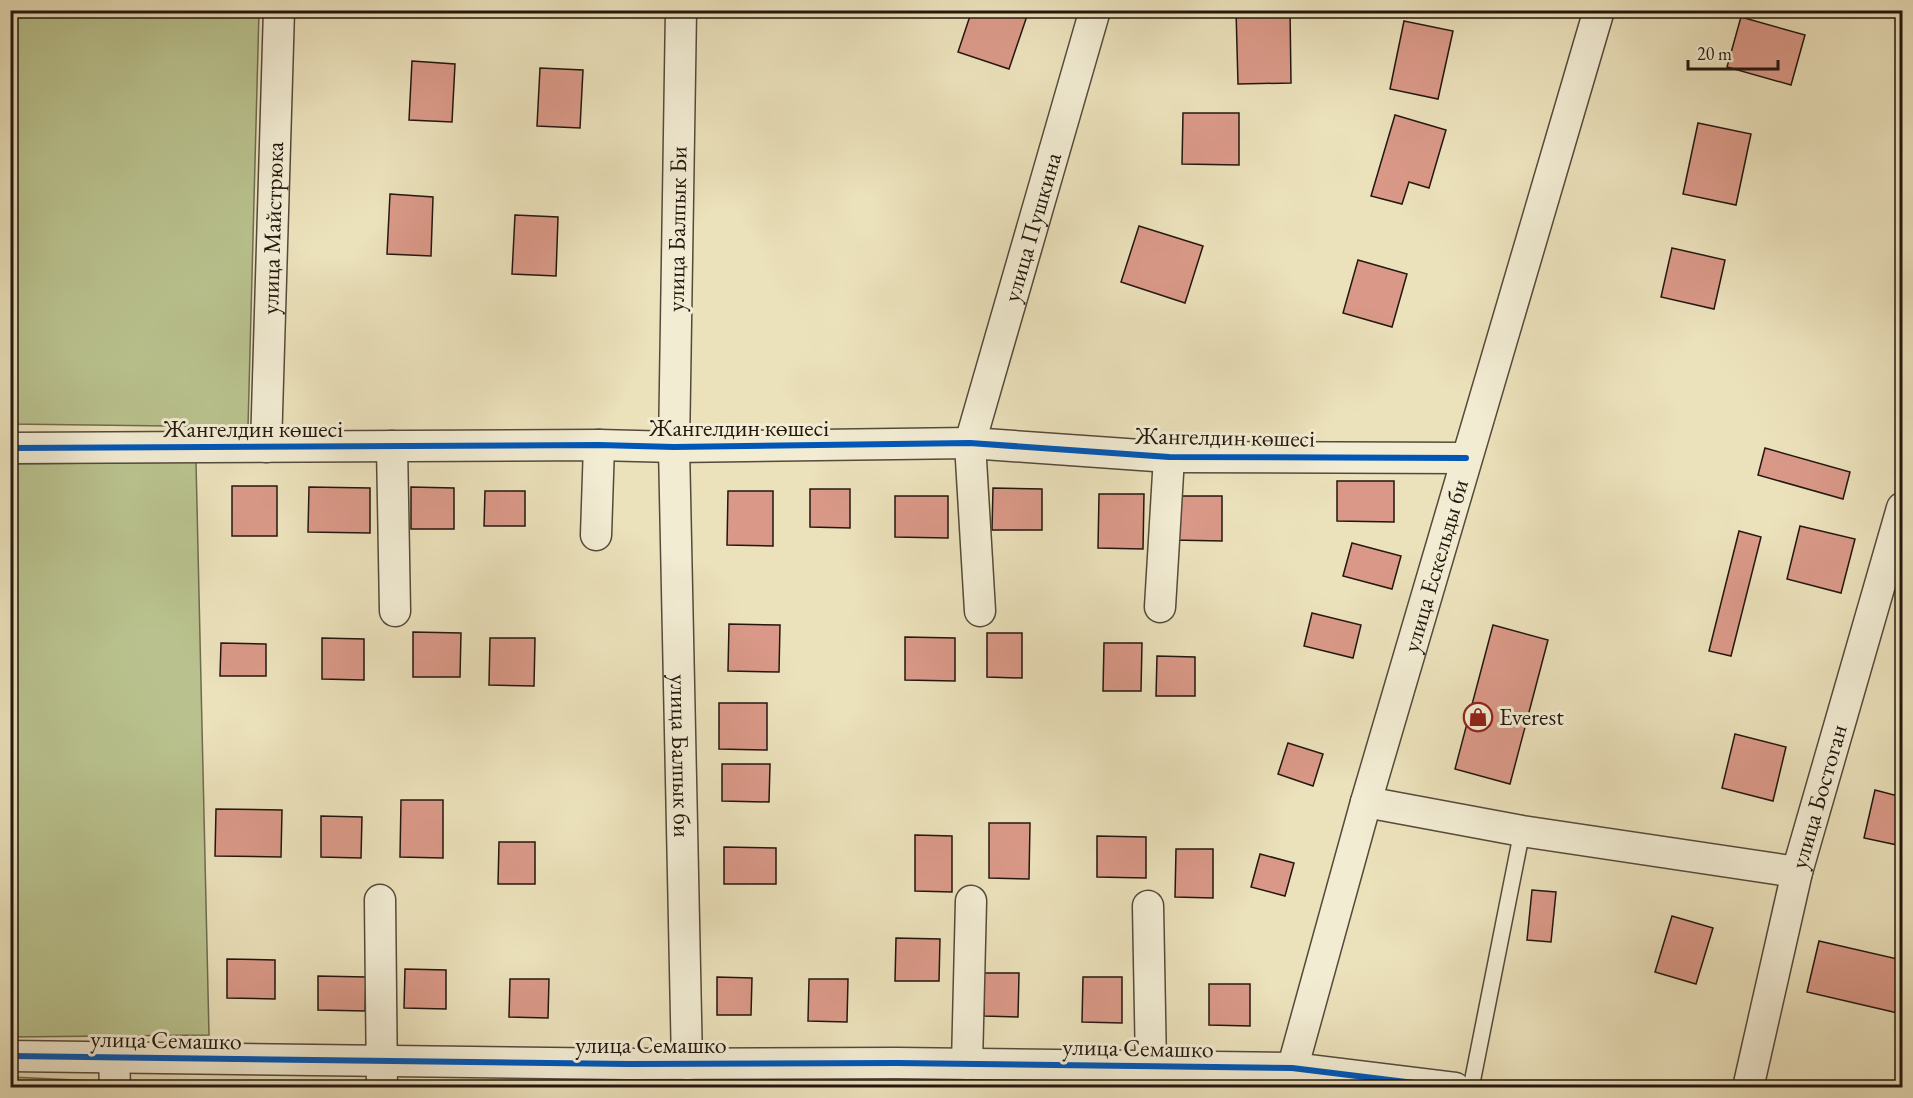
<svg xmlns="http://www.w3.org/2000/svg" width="1913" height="1098" viewBox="0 0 1913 1098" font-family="'EB Garamond',serif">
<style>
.green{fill:#b9c28e;stroke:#6e6c4e;stroke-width:1.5}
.building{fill:#da9988;stroke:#23170f;stroke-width:1.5}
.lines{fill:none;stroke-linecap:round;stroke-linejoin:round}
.lane-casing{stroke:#554a3a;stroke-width:18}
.street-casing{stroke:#554a3a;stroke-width:33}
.lane{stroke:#f2ecd3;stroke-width:15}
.street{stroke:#f2ecd3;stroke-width:30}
.cycleway-casing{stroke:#f2ecd3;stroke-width:10}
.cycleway{stroke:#0057b8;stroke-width:6}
.labels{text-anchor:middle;stroke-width:6;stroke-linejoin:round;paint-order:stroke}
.street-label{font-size:24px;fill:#23170f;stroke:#f2ecd3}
.poi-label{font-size:24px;fill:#23170f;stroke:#f2ecd3;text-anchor:start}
</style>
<rect width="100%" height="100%" fill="#ebe1bb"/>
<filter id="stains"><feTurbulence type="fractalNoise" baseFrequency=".00333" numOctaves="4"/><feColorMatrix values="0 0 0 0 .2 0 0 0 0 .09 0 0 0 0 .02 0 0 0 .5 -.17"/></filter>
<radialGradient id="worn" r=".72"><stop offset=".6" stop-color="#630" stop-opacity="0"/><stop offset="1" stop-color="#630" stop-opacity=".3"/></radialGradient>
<g class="green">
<path d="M11,10L259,11L248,427L11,424Z"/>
<path d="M196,462L209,1035L11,1037L10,464Z"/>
<path d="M11,1077L95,1081V1087H11Z"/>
</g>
<g class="building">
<path d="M972,10H1029L1009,69L958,52Z"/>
<path d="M1236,10H1290L1291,83L1238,84Z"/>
<path d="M1741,17L1805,35L1791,85L1727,67Z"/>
<path d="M1404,21L1453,31L1438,99L1390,89Z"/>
<path d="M412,61L455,64L452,122L409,120Z"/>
<path d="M540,68L583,70L580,128L537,126Z"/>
<path d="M1183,113H1239V165L1182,164Z"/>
<path d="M1395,115L1446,130L1429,188L1409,182L1402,204L1371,196Z"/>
<path d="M1698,123L1751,134L1736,205L1683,194Z"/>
<path d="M390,194L433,197L431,256L387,254Z"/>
<path d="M515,215L558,217L556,276L512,274Z"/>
<path d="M1139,226L1203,246L1185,303L1121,282Z"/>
<path d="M1672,248L1725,260L1714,309L1661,297Z"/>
<path d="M1358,260L1407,274L1392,327L1343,313Z"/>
<path d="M1765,448L1850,472L1843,499L1758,475Z"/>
<path d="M1337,481H1394V522L1337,521Z"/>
<rect x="232" y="486" width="45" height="50"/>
<path d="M309,487L370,488V533L308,532Z"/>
<path d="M411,487L454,488V529H411Z"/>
<path d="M993,488L1042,489V530H992Z"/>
<path d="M810,489H850V528L810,527Z"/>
<path d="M485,491H525V526H484Z"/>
<path d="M728,491H773V546L727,545Z"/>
<path d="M1099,494H1144L1143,549L1098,548Z"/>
<path d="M895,496H948V538L895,537Z"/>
<path d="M1172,496H1222V541L1172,540Z"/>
<path d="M1800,526L1855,539L1841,593L1787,579Z"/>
<path d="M1739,531L1761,537L1731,656L1709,651Z"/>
<path d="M1352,543L1401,556L1392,589L1343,576Z"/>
<path d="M1312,613L1361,625L1353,658L1304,646Z"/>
<path d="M729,624L780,625L779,672L728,671Z"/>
<path d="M1493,625L1548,640L1510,784L1455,769Z"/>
<path d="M413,632L461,633L460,677H413Z"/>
<path d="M987,633H1022V678L987,677Z"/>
<path d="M905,637L955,638V681L905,680Z"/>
<path d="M322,638L364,639V680L322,679Z"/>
<path d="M490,638H535L534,686L489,685Z"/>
<path d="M221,643L266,644V676H220Z"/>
<path d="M1104,643H1142L1141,691H1103Z"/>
<path d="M1157,656L1195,657V696H1156Z"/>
<path d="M719,703H767V750L719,749Z"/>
<path d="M1735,734L1786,747L1773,801L1722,788Z"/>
<path d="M1288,743L1323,754L1313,786L1278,774Z"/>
<path d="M722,764H770L769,802L722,801Z"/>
<path d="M1875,790L1902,797V846L1864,838Z"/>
<path d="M401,800H443V858L400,857Z"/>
<path d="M216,809L282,810L281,857L215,856Z"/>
<path d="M321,816L362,817L361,858L321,857Z"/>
<path d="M989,823H1030L1029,879L989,878Z"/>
<path d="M915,835L952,836V892L915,891Z"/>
<path d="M1097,836L1146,837V878L1097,877Z"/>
<path d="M499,842H535V884H498Z"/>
<path d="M724,847L776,848V884H724Z"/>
<path d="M1176,849H1213V898L1175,897Z"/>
<path d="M1260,854L1294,863L1285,896L1251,887Z"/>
<path d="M1532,890L1556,892L1551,942L1527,940Z"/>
<path d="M1672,916L1713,928L1696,984L1655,972Z"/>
<path d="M896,938L940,939L939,981H895Z"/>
<path d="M1819,941L1902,960V1014L1807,992Z"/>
<path d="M227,959L275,960V999L227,998Z"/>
<path d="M405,969L446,970V1009L404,1008Z"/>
<path d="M984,973H1019L1018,1017L984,1016Z"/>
<path d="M318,976L366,977L365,1011L318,1010Z"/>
<path d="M717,977L752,978L751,1015H717Z"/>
<path d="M1083,977H1122V1023L1082,1022Z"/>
<path d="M510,979H549L548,1018L509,1017Z"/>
<path d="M809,979H848L847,1022L808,1021Z"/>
<path d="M1209,984H1250V1026L1209,1025Z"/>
</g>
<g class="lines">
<g class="lane-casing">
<path id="lane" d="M1471,1088L1522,831"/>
</g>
<g class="street-casing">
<g id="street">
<path id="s1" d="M681,10L674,447L687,1064"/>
<path d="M392,446L395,611"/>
<path id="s2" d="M266,447L279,10"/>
<path d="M10,448L599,445L674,447L970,443L1169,457L1466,458"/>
<path d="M596,535L599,445"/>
<path d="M1160,607L1169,457"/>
<path id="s3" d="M980,611L970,443L1095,10"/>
<path d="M1366,802L1522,831L1797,872"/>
<path d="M380,900L382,1088"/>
<path d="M1148,906L1151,1066"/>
<path d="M10,1056L629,1064L897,1063L1292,1068L1455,1088"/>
<path d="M114,1058L115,1088"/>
<path d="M967,1064L971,901"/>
<path id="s4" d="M1287,1088L1366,802L1599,10"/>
<path id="s5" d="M1748,1088L1797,872L1902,508"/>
</g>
</g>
<use href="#lane" class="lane"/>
<use href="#street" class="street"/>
<g class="cycleway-casing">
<g id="cycleway">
<path d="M10,448L599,445L674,447L970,443L1169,457L1466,458"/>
<path d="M10,1056L629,1064L897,1063L1292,1068L1455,1088"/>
</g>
</g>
<use href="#cycleway" class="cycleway"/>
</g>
<defs>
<g id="shop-ring" transform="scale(1.5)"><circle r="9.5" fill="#f2ecd3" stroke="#8f2418" stroke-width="1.5"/><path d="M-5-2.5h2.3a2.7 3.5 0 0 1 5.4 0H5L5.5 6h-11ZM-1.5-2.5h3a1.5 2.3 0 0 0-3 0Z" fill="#8f2418"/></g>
</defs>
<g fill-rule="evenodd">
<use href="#shop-ring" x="1478" y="717"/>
</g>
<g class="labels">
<g class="street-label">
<text dy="8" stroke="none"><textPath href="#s3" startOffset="393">улица Пушкина</textPath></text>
<text dy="8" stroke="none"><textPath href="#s2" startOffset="219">улица Майстрюка</textPath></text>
<text transform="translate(677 229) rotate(-89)" y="8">улица Балпык Би</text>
<text x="739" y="436">Жангелдин көшесі</text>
<text x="253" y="437">Жангелдин көшесі</text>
<text transform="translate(1225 437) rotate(1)" y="8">Жангелдин көшесі</text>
<text dy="8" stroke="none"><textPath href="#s4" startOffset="543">улица Ескельды би</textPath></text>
<text dy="8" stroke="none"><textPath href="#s1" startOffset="746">улица Балпык би</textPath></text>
<text dy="8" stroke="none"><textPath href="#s5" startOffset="300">улица Бостоган</textPath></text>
<text transform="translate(166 1040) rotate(1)" y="8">улица Семашко</text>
<text x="651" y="1053">улица Семашко</text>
<text transform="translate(1138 1048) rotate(1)" y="8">улица Семашко</text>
</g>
<g class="poi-label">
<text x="1499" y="725">Everest</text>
</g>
</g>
<rect width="1913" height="1098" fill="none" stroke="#ebe1bb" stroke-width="36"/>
<rect x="12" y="12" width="1889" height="1074" fill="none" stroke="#23170f" stroke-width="3"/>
<rect x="18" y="18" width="1877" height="1062" fill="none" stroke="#23170f" stroke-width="1.5"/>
<path d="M1688 60v9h90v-9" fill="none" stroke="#23170f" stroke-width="3"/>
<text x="1697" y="60" font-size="18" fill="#23170f" stroke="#f2ecd3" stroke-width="4.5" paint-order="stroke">20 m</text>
<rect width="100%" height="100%" filter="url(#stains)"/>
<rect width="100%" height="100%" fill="url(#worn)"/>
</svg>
